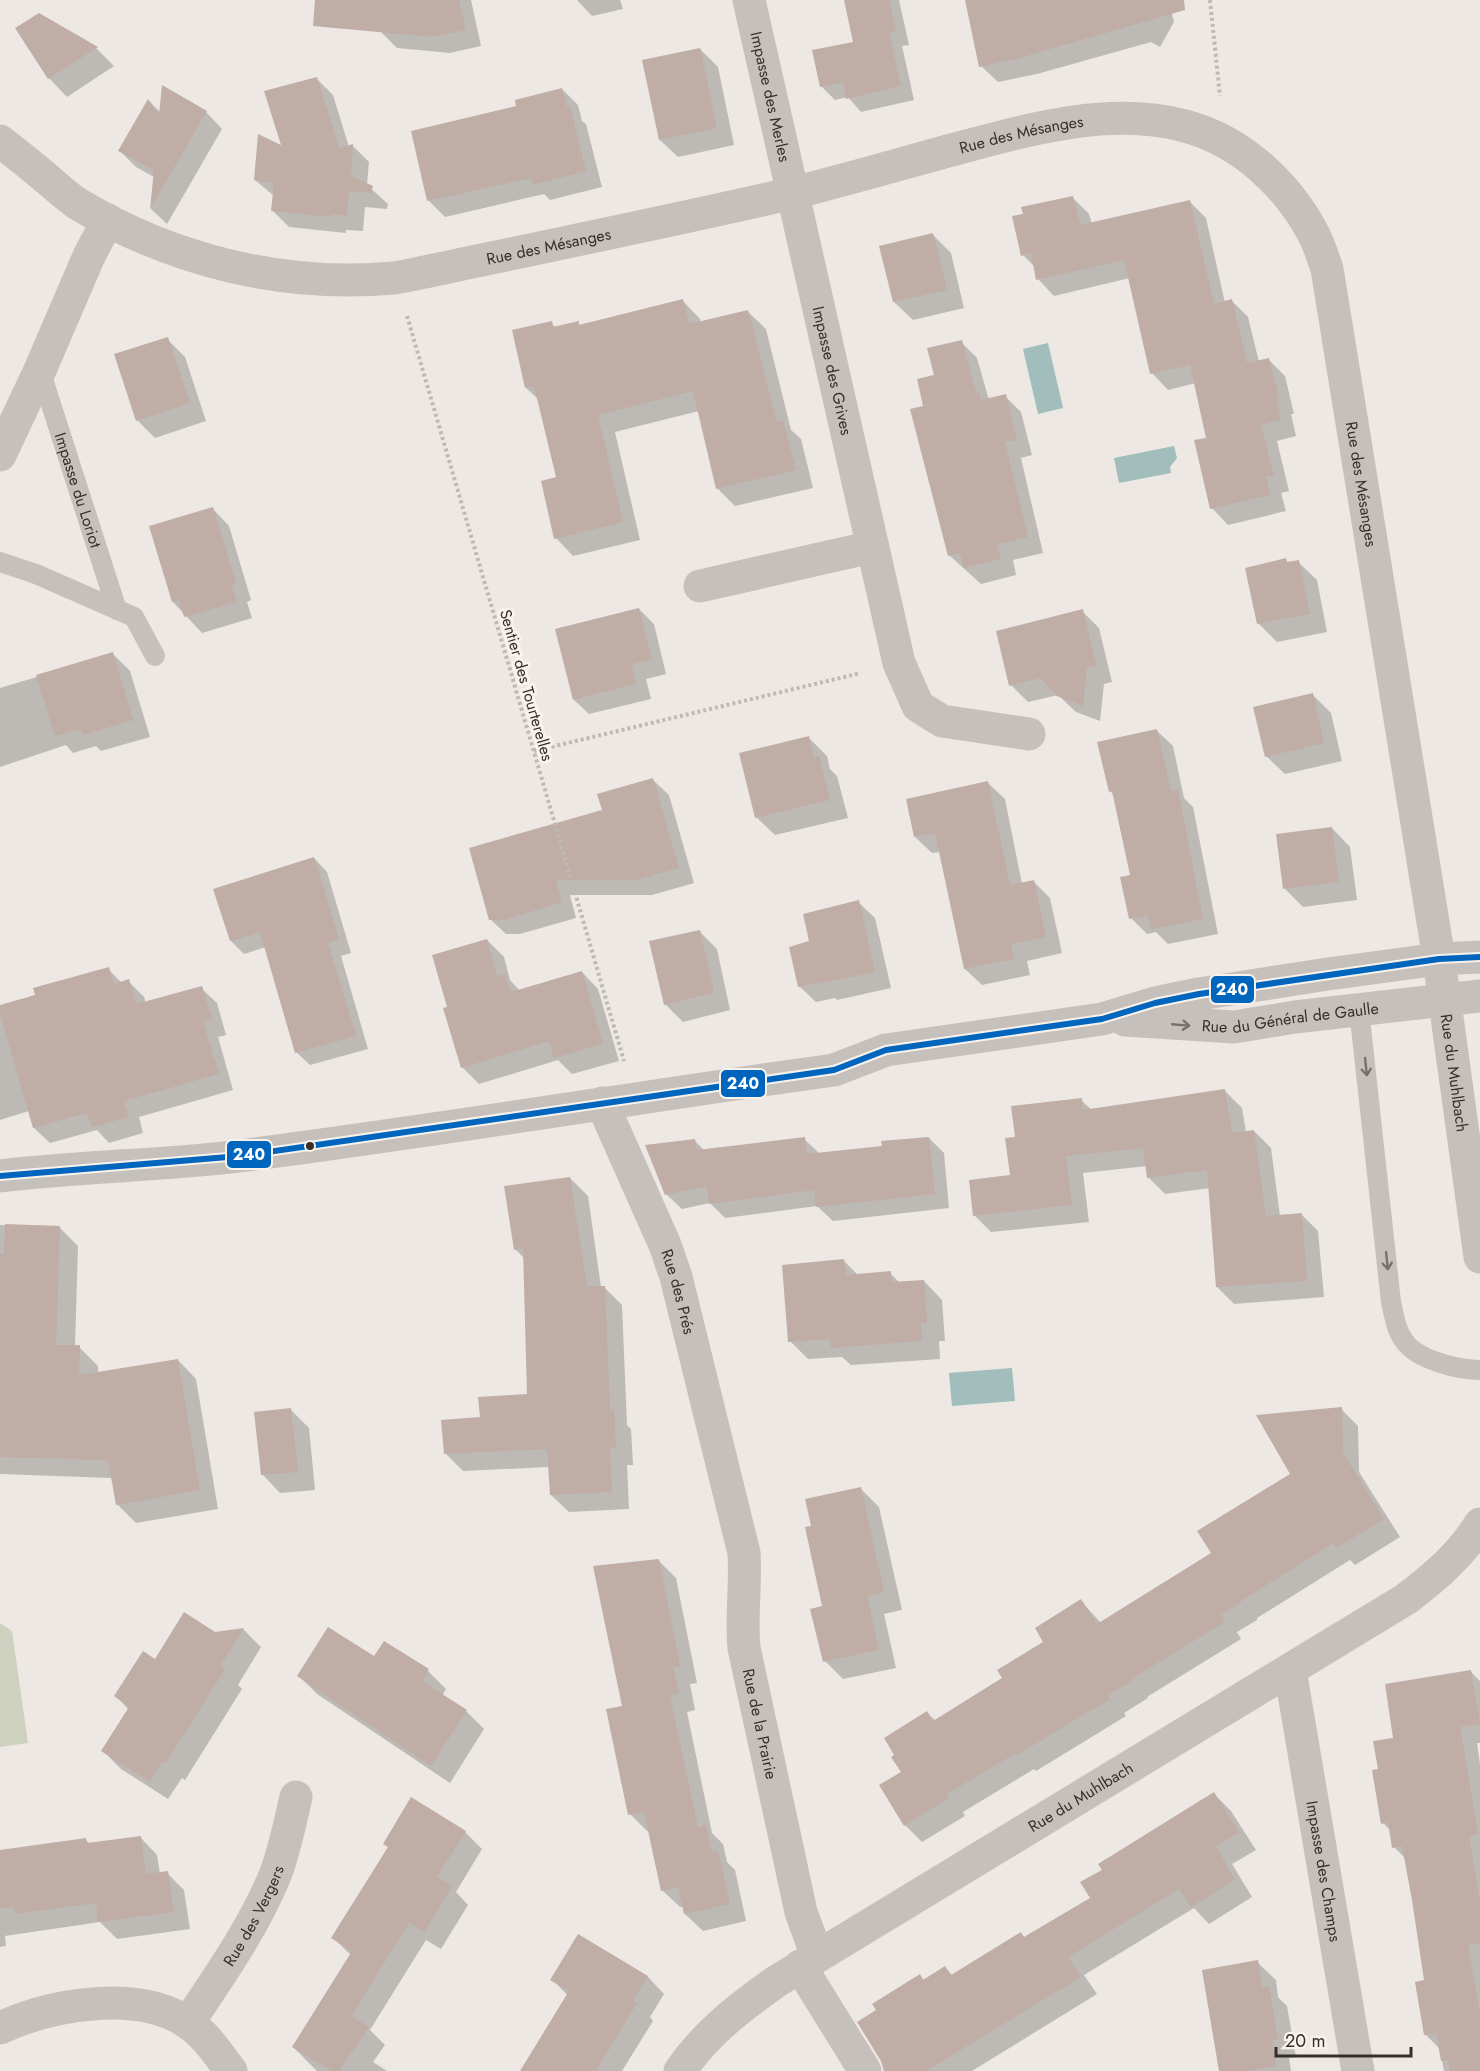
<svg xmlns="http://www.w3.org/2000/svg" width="1480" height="2071" viewBox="0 0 1480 2071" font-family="Jost,sans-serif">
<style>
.green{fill:#ced1be}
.water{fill:#a1bdbc}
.shadow{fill:#0003}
.building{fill:#bfada6}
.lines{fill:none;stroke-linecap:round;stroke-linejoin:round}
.path{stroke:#bfb9b4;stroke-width:4;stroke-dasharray:3 3;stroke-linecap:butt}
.service{stroke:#c6c0bc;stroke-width:20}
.minor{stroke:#c6c0bc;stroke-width:33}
.tertiary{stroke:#c6c0bc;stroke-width:33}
.bus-1-casing{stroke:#f9f2eb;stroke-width:10}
.bus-1{stroke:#0065bd;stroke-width:6}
.oneway{stroke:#77706c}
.bus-dot{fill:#372e2a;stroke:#f9f2eb;stroke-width:2}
.labels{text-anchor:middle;stroke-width:6;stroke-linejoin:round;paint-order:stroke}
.street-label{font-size:16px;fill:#372e2a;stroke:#f9f2eb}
.line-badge{stroke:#f9f2eb;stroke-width:2}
.badge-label{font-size:16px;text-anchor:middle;font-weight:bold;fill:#fff}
</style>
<rect width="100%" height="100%" fill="#ede8e3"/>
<path class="green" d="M0,1623L12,1631L28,1743L0,1747Z"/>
<g class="water">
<path d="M1048,343L1063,408L1038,414L1023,349Z"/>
<path d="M1174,446L1177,458L1170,467L1171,473L1119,483L1114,458Z"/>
<path d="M1012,1368L1015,1401L952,1406L949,1373Z"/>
</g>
<g class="shadow">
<path d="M372,0H471L481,46L450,53L397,48L380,31Z"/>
<path d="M577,0H620L623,9L592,16Z"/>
<path d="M845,0H899L909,45L902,46L914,100L861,112L848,97L835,100L821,86L855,43Z"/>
<path d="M966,0H1176L1171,10L1174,22L1160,47L1151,42L1037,74L998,82L981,66Z"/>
<path d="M39,15L97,49L114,66L67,97L49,78Z"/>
<path d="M700,49L718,67L734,145L678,157L660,140Z"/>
<path d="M317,79L333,95L349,147L353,146L369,162L367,185L388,204L387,209L365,207L363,231L346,230V233L289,227L273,211L274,196L255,180L284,148Z"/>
<path d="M562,89L578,105L582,121L586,124L602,187L550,200L544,194L445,217L429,201L413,132L518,107Z"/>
<path d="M149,101L161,113L206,112L222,129L167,224L151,209L154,177L136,167L120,151Z"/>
<path d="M1073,198L1089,214L1092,224L1190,202L1206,218L1225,303L1232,301L1248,317L1259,362L1269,360L1285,376L1294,414H1291L1296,436L1277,441L1289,491L1281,493L1286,511L1228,525L1212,508L1208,439L1196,383L1168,390L1152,373L1130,278L1054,296L1038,279L1035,267L1023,255Z"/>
<path d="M933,235L951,253L964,308L913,320L894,302Z"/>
<path d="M683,301L700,319L701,323L748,312L766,329L791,430L801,439L813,488L735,506L718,489L699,411L615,432L640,540L573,556L556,538L557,479L539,400L526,388L551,323L556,328L578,323L581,326Z"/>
<path d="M167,339L185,357L206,421L155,438L137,420Z"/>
<path d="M961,342L977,358L989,400L1005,396L1021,412L1032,455L1021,458L1043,553L1013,560L1016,575L981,584L949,555L925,407L936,377Z"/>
<path d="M213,509L229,526L251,600L247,602L252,618L202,633L173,602Z"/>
<path d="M1286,560L1289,564L1298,562L1317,580L1327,632L1277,642L1258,623Z"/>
<path d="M639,609L654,624L666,674L646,679L651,699L589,714L574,700Z"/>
<path d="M1082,611L1099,628L1112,682L1104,684L1100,721L1076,712L1058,695L1028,702L1011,685Z"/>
<path d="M113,654L130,671L150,737L101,751L96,746L73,753L66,745L0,767V688Z"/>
<path d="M1313,695L1331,713L1342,761L1285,774L1266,756Z"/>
<path d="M1157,731L1173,746L1184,798L1193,807L1218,934L1168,944L1156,932L1147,934L1131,918L1132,877L1114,795L1110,791Z"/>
<path d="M808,737L827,756L830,769L837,776L848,818L775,835L756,817Z"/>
<path d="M653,780L669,795L694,883L652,895H570L576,918L520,934H506L490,919L604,811Z"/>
<path d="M988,783L1005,799L1022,884L1033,881L1050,898L1062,953L1027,961L1030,975L982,985L965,969L940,852L932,853L915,837Z"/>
<path d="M1332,828L1350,847L1357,900L1303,907L1285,889Z"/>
<path d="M314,858L327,872L351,953L341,956L368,1049L310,1065L296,1052L266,947L244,954L231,941Z"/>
<path d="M858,902L875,918L891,988L837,1000L835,998L816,1002L799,986L811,942Z"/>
<path d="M700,932L717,949L730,1010L683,1022L666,1005L651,943Z"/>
<path d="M487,940L504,957L510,980L520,991L582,972L598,989L619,1061L572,1074L558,1060L479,1084L462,1067Z"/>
<path d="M108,969L122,983L128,981L144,997L146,1003L201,988L217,1003L226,1035L218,1037L233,1090L139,1117L143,1133L109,1143L97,1130L50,1143L34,1128L29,1111L0,1120V1006L36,996Z"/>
<path d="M1225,1091L1242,1108L1246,1132L1254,1131L1271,1148L1280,1216L1301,1214L1318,1231L1324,1297L1234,1304L1217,1287L1210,1188L1165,1194L1148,1177L1147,1166L1083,1173L1089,1222L991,1232L974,1215L1012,1176L1017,1138L1081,1100L1092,1110Z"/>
<path d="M929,1138L944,1153L949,1208L833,1221L817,1206L725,1218L710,1203L682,1209L667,1195L694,1140L705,1151L804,1139L819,1153L884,1147Z"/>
<path d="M570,1178L588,1196L601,1287H604L622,1305L627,1425L631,1429L633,1465H627L629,1509L569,1512L551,1495L549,1467L463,1471L445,1453L481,1418L529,1395L525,1259L515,1249Z"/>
<path d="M0,1225L59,1227L78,1246L75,1347H79L98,1366V1373L178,1360L196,1379L218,1509L136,1523L117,1504L112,1478L0,1474Z"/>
<path d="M844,1261L858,1275L890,1273L900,1283L924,1281L942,1300L945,1341H939L940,1359L851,1365L842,1357L808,1359L790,1341Z"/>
<path d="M290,1409L309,1428L315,1490L280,1493L262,1474Z"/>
<path d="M1341,1409L1358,1426L1359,1472L1400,1537L1355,1565L1350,1560L1257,1618V1620L1237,1632L1241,1639L1147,1697L1148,1698L1124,1713L1126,1716L1036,1771L1034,1769L963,1812L965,1816L922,1842L905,1825L903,1772L927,1713L936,1721L1005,1678L1046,1643L1081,1601L1101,1623L1213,1554L1292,1474Z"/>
<path d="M861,1489L879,1507L902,1610L884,1614L896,1668L843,1679L825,1661L824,1607L813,1527Z"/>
<path d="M659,1561L676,1578L697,1683L690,1684L695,1710L687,1712L712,1833L723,1844L727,1862L735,1870L746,1921L703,1931L685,1914L684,1907H680L662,1890L650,1831H647L630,1814L624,1707Z"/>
<path d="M243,1629L261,1647L238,1685L242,1689L185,1780L182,1778L168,1799L121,1769L103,1751L129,1710L116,1696L155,1661L215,1633Z"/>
<path d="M375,1658L428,1671L446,1689L442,1696L466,1711L484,1729L450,1783L317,1694L299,1676Z"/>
<path d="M1471,1672L1480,1681V1743H1477L1480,1764V2071H1444L1440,2049L1425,2034L1426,1982L1406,1859L1394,1847L1391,1831L1383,1823L1380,1770L1394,1739Z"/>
<path d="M1214,1794L1231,1811L1256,1850L1232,1864L1252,1897L1209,1924L1194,1908L1084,1975L1097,1994L972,2071H885L879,2010L920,1976L925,1981L945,1968L952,1975L1025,1938L1092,1898L1104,1870Z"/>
<path d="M465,1832L482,1849L456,1892L468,1905L441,1949L426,1940L370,2030L385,2045L373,2062L387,2071H317L293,2047L351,1955L333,1938Z"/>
<path d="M140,1837L157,1855L160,1874L167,1873L184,1890L190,1929L117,1939L100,1922L5,1936L6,1946L0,1947V1852L86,1840L90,1844Z"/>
<path d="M579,1936L648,1977L664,1994L650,2017L653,2021L622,2071H539L568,1996L552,1979Z"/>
<path d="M1257,1962L1276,1980L1278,1997L1287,2006L1296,2057L1289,2058L1291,2071H1221Z"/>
</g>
<g class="building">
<path d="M315,0H459L466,30L433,37L313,26Z"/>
<path d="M844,0H889L896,31L889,33L901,86L846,99L843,82L820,87L812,50L853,42Z"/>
<path d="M965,0H1184L1185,10L1019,58L979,67Z"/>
<path d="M39,13L98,47L48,79L15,28Z"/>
<path d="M700,48L717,128L659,140L642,60Z"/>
<path d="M317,77L339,148L353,144L351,176L373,186L371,193L349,191L347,216L331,214V217L271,211L274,183L254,180L258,134L281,145L264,91Z"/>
<path d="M162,85L207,111L150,209L154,170L118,151L148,99L159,115Z"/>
<path d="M562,88L567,107L570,106L586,171L532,185L531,178L427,201L411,131L516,106L515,100Z"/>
<path d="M1073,196L1080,225L1190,200L1214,304L1232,299L1247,363L1269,358L1279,397L1276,398L1281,420L1261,425L1274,475L1266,476L1270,495L1210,509L1194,440L1206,438L1190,365L1150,374L1124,260L1036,280L1031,253L1021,256L1012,216L1023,214L1021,207Z"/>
<path d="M933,233L947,290L893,302L879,246Z"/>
<path d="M683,299L689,324L748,310L777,422L783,420L796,470L716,489L693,391L598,415L623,522L554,539L541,481L556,477L534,386L525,388L512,330L552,321L553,327L579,321V325Z"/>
<path d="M168,337L190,403L136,421L114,354Z"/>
<path d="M962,340L976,393L979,392L981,400L1006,394L1017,440L1005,442L1028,537L997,544L1001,559L964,568L960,553L948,556L910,409L923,406L917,379L934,375L927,348Z"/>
<path d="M213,507L236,583L232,585L237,602L184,617L179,600L172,602L149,526Z"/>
<path d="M1286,558L1287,562L1299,560L1310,614L1257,624L1245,568Z"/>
<path d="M639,608L652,659L632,664L636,684L573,700L555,629Z"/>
<path d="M1083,609L1096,665L1087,667L1083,706L1057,696L1040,678L1009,686L996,631Z"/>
<path d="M113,652L133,720L83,735L81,729L55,736L36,675Z"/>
<path d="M1313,693L1324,743L1265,757L1253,707Z"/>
<path d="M1157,729L1171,791L1178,790L1203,919L1151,929L1148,915L1129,919L1120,877L1130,875L1112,791L1109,792L1097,742Z"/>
<path d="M809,736L814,758L819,756L830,800L755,818L739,753Z"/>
<path d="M653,778L679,868L636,880H556L562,902L504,920H489L469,848L602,810L597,794Z"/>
<path d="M988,781L1010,885L1034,880L1046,937L1011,944L1014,959L964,969L935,833L914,837L906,799Z"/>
<path d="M1332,827L1339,882L1283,889L1276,834Z"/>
<path d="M314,857L339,939L328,943L356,1036L295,1053L260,932L230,941L213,889Z"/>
<path d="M859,900L875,972L819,984V982L798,987L789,947L809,941L803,914Z"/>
<path d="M700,930L714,993L664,1005L649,941Z"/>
<path d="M487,939L497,976L505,974L511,992L582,971L603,1044L554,1058L549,1041L461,1068L443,1008L447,1007L432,955Z"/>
<path d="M109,967L114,984L129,979L136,1004L202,986L212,1019L203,1021L219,1074L124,1101L129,1117L92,1127L87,1113L33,1128L0,1014V1005L35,995L33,988Z"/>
<path d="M1225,1089L1232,1133L1254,1130L1266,1216L1302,1213L1307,1281L1216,1287L1207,1170L1147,1178L1143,1148L1066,1156L1072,1205L973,1216L969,1180L1010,1175L1005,1138L1015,1137L1011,1106L1082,1098L1083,1110Z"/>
<path d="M805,1137L807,1154L882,1146L881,1141L929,1137L935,1194L816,1207L814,1190L709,1204L707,1186L665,1195L645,1145L695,1139L697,1150Z"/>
<path d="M570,1177L587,1286H605L610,1410L614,1409L616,1448H610L612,1492L550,1495L547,1449L444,1454L441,1420L480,1417L478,1397L527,1394L523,1248L514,1250L504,1186Z"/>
<path d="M5,1224L60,1226L56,1345H80L79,1375L178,1359L200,1490L116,1505L108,1460L0,1457V1254H4Z"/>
<path d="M844,1259L846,1275L891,1271V1282L924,1280L927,1323H921L922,1341L831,1348L830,1339L788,1342L782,1265Z"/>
<path d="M1342,1407L1343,1453L1384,1519L1336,1548L1333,1543L1241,1601V1602L1221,1615L1225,1622L1131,1679L1132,1681L1108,1695L1110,1699L1017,1755L1016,1753L947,1794L949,1798L904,1826L879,1785L901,1772L891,1757L894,1755L884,1738L927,1711L933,1721L1002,1678L997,1670L1043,1642L1035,1628L1081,1599L1097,1624L1211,1553L1197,1531L1290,1474L1256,1415Z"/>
<path d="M291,1408L298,1472L261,1475L254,1412Z"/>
<path d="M861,1487L884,1592L867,1596L879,1650L823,1662L810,1609L822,1606L805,1527L811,1526L805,1499Z"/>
<path d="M659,1559L680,1666L673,1667L679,1693L670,1695L681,1748L698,1827L706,1825L712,1852L718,1851L730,1904L684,1914L678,1887L661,1891L644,1812L628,1815L606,1709L622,1706L593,1566Z"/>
<path d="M184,1612L215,1632L244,1628L220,1666L225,1669L166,1763L163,1761L150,1782L101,1751L129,1707L114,1696L143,1651L155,1659Z"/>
<path d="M328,1627L374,1656L384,1641L429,1669L422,1681L467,1710L431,1766L297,1676Z"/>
<path d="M1471,1670L1480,1724L1460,1727L1478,1834L1469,1836L1480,1902V1943L1468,1945L1480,2014V2071H1450L1448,2060L1441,2061L1436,2033L1424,2035L1415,1982L1424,1980L1412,1900L1402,1846L1392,1848L1388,1822L1381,1824L1372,1770L1378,1769L1373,1741L1393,1738L1385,1684Z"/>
<path d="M1214,1792L1239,1832L1216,1846L1235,1880L1191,1907L1179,1889L1068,1957L1081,1977L926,2071H884L881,2061L857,2022L876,2010L872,2004L920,1974L923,1980L945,1966L951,1975L1021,1932L1024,1937L1090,1898L1080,1882L1102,1870L1098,1864Z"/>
<path d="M411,1797L466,1831L437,1877L452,1886L424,1932L409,1923L351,2016L369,2027L339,2071H332L292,2047L352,1951L331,1938L388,1847L383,1844Z"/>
<path d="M141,1836L146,1874L168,1871L174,1912L98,1922L96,1903L15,1914L14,1907L0,1909V1850L86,1838L87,1843Z"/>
<path d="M578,1934L648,1976L633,2001L637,2003L596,2071H520L569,1991L550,1980Z"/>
<path d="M1258,1960L1262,1987L1269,1986L1278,2039L1272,2040L1276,2066L1248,2071H1219L1202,1970Z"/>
</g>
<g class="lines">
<g class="path">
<path d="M1210,0L1220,96"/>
<path d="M407,316L624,1061"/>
<path d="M534,751L861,673"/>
</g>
<g class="service">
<path id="s1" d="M40,370L117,610"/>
<path d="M0,562L36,574L134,617L155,656"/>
<path d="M1359,1009L1391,1302C1394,1315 1396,1331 1405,1342C1418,1360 1459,1370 1480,1370"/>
</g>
<g class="minor">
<path id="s2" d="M749,0L899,663L918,706L942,721L1029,734"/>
<path id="s3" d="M0,141C18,155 36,169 53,184C61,191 69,198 78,204C173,261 284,288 394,278C409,276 424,272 439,269C557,244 676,220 793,193C849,179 904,163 959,148C1030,129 1111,106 1185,126C1241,141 1286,183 1313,233C1319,244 1323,257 1327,269L1439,959L1480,1257"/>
<path d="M0,455L40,370L89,256L108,220"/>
<path d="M700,586L872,547"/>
<path id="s4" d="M602,1103L665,1245L676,1277L744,1553C746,1585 741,1616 744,1648L801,1912L817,1956"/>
<path id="s5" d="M1290,1670L1358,2071"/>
<path d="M800,1966L865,2071"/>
<path id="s6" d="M188,2023C220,1975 254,1927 276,1873C285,1848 290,1823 296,1797"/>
<path d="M0,2028C52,2004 138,1989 188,2023C206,2035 218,2054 231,2071"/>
<path id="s7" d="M680,2071C706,2033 740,2007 777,1981L1406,1599C1435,1577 1461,1555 1480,1524"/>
</g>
<g class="tertiary">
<path id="s8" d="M1125,1020L1234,1027L1295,1017L1480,996"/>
<path d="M0,1176C80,1166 160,1166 240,1156C410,1134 579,1107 749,1082L834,1070L886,1050L1102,1019L1155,1003L1199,994L1328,974L1439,959L1480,957"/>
</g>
<g class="bus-1-casing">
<path id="bus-1" d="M0,1176L240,1156L834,1070L886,1050L1102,1019L1155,1003L1199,994L1439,959L1480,957"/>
</g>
<use href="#bus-1" class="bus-1"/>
</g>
<defs><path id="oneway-shaft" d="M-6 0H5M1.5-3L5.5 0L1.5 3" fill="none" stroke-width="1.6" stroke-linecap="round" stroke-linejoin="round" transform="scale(1.5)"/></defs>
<g class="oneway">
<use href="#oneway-shaft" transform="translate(1181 1025) rotate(5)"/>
<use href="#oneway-shaft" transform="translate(1366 1067) rotate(84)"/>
<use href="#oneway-shaft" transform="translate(1387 1261) rotate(84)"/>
</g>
<circle class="bus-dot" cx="310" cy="1146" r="5"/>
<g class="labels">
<g class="street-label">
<text dy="6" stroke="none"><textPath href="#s2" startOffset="99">Impasse des Merles</textPath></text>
<text dy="6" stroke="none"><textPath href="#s3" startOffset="1074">Rue des Mésanges</textPath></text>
<text dy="6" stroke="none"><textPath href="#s3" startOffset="588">Rue des Mésanges</textPath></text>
<text dy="6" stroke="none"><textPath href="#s2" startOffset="380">Impasse des Grives</textPath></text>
<text dy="6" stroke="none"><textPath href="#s3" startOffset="1668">Rue des Mésanges</textPath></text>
<text dy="6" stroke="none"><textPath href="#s1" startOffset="126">Impasse du Loriot</textPath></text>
<text transform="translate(527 685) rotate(74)" y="6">Sentier des Tourterelles</text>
<text dy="6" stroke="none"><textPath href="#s8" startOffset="166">Rue du Général de Gaulle</textPath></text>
<text dy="6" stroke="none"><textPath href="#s3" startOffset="2264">Rue du Muhlbach</textPath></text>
<text dy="6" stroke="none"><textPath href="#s4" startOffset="204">Rue des Prés</textPath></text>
<text dy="6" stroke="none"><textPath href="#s4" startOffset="646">Rue de la Prairie</textPath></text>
<text dy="6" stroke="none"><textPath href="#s7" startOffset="488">Rue du Muhlbach</textPath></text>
<text dy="6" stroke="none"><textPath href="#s5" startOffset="204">Impasse des Champs</textPath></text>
<text dy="6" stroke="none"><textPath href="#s6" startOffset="126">Rue des Vergers</textPath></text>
</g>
</g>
<g class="line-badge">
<rect x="1210" y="975" width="45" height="29" rx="6" fill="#0065bd"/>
<rect x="720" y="1069" width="46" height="29" rx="6" fill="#0065bd"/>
<rect x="226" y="1140" width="46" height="29" rx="6" fill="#0065bd"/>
</g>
<g class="badge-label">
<text x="1232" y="995">240</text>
<text x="743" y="1089">240</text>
<text x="249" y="1160">240</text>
</g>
<path d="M1276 2047v9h135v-9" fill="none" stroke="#372e2a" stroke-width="3"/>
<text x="1285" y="2047" font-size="18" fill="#372e2a" stroke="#f9f2eb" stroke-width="4.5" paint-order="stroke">20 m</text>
</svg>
